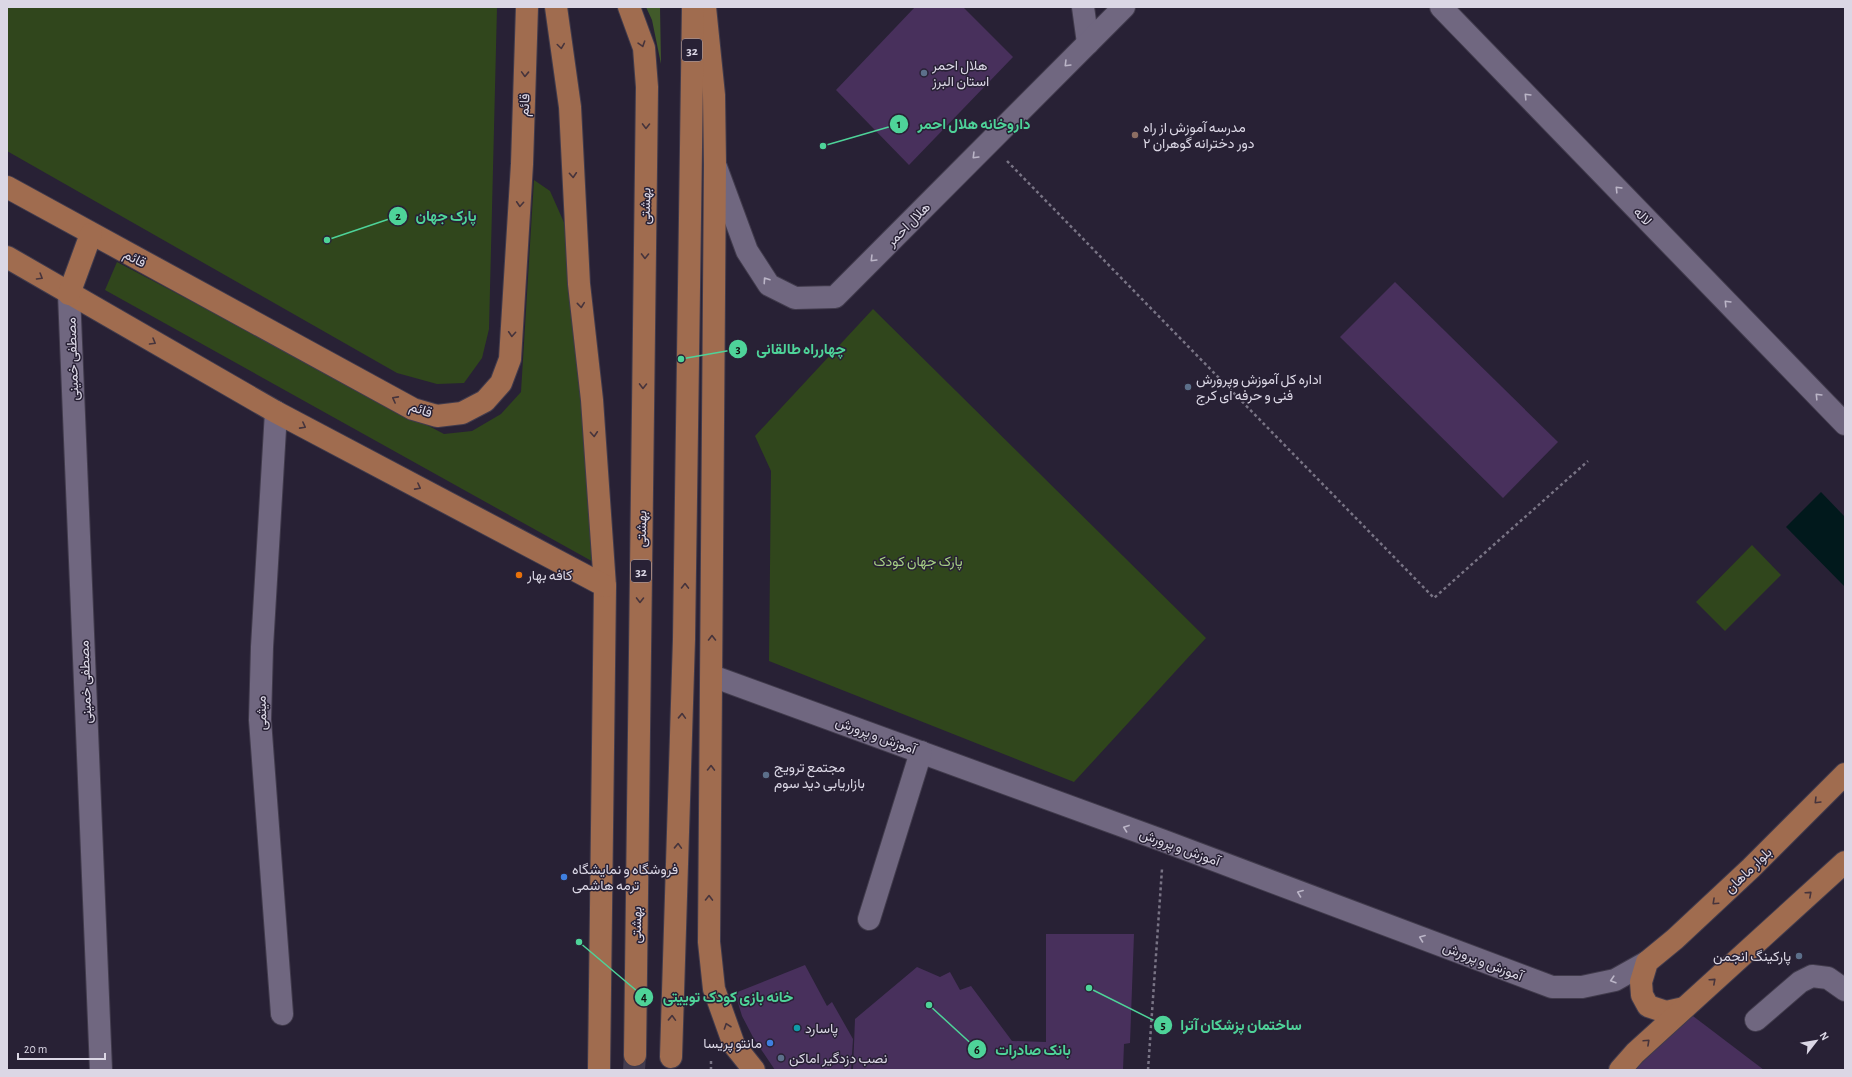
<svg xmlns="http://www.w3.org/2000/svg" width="1852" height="1077" viewBox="0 0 1852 1077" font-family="'Alegreya Sans',Vazirmatn,sans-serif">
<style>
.green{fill:#30461c}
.forest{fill:#415a2a}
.water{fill:#01191c}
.building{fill:#48305c}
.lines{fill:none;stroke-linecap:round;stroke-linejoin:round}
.major-tunnel{stroke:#433c4f;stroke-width:22;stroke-dasharray:22 11;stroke-linecap:butt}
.minor-casing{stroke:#413b4c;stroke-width:24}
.major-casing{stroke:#413b4c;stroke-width:24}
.path{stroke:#797485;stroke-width:2.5;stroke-dasharray:3 3;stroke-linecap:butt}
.minor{stroke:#706780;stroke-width:22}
.major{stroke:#a06c4f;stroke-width:22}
.oneway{stroke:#46343c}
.oneway2{stroke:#bbb5c7}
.service-dot{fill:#5c6f8a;stroke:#282135;stroke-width:1.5}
.education-dot{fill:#8d6e63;stroke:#282135;stroke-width:1.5}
.food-dot{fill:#e8710a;stroke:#282135;stroke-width:1.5}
.shop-dot{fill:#3f7fe0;stroke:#282135;stroke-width:1.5}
.culture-dot{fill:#0f9aa8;stroke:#282135;stroke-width:1.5}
.labels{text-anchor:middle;stroke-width:3;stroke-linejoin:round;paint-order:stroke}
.shield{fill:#282135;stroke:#a5a0b0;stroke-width:1}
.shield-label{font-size:13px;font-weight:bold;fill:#dbd7e5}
.poi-label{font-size:14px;fill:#dbd7e5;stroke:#282135;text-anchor:start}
.street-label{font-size:14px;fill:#dbd7e5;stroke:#282135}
.park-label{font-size:14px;fill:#a6cf84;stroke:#282135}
.leader{fill:none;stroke:#4ed399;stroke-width:1.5}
.callout-dot{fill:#4ed399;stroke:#282135;stroke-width:1.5}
.mark-label{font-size:12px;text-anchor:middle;font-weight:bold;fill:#111}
.callout-label{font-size:15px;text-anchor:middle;font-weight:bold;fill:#4ed399;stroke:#282135;stroke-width:3;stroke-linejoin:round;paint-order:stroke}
</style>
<rect width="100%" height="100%" fill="#282135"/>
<g class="green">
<path d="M7,7H497L489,329L482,358L464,383L437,384L397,373L7,151Z"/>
<path d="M534,180L550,191L566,227L597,564L105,290L117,262L444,434L472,431L501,414L521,392Z"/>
<path d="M873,309L1206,638L1074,782L769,661L771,471L755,436Z"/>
<path d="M1752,545L1781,575L1725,631L1696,602Z"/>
</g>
<path class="forest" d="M646,7H660L661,64L652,20Z"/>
<path class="water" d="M1821,492L1845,517V587L1786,527Z"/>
<g class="building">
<path d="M915,7H963L1013,57L909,165L836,90Z"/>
<path d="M1395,282L1558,442L1503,498L1340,337Z"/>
<path d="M1046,934H1134L1130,1043L1124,1044L1123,1070H853L855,1019L917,967L940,977L950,972L960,990L971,986L1012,1041L1046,1042Z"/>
<path d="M805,965L827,1006L832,1002L853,1039L851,1070H775L754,1039L742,1016L735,993Z"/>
<path d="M1689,1013L1764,1070H1635Z"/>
</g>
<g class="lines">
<path class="major-tunnel" d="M634,1070L635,1055"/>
<g class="minor-casing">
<g id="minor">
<path d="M1083,7L1088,43"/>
<path d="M1441,7L1845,424"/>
<path d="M716,167L747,251L769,285L795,298L835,297L1124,7"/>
<path d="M69,294L101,1070"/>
<path d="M276,412L262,647L260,720L282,1014"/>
<path d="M712,676L1164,841L1552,987H1582L1615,980L1647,962"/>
<path d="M869,919L921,752"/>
<path d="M1756,1020L1800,982L1812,976L1828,978L1845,990"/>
</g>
</g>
<g class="major-casing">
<g id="major">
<path d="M556,7L570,107L579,284L592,400L605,586L599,1070"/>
<path d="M629,7L644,48L647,87L635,1055"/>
<path d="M705,7L714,95L715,165L709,942L714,989L734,1045L754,1070"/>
<path d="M7,187L413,409L437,416L462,413L485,401L501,383L510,359L522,164L527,7"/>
<path d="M7,257L276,412L605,586"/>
<path d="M69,294L91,234"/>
<path d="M1684,1008L1666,1012L1648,1006L1642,995L1641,982L1647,962L1675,939L1751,868L1845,774"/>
<path d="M671,1057L684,639L693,7"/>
<path d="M1620,1070L1635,1053L1845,862"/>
</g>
</g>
<g class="path">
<path d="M1007,161L1434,598L1588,461"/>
<path d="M711,1070V1059"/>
<path d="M1148,1070L1162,869"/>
</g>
<use href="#minor" class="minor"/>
<use href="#major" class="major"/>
</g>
<defs><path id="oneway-chevron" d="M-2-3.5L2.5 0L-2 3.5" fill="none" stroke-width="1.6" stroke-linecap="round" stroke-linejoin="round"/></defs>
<g class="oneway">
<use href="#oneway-chevron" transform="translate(642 44) rotate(72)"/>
<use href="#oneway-chevron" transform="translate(561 46) rotate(82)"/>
<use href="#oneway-chevron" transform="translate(525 74) rotate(92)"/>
<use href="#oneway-chevron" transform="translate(646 126) rotate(91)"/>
<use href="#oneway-chevron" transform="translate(573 175) rotate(86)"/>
<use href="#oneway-chevron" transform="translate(520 204) rotate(94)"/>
<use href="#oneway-chevron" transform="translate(645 256) rotate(91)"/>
<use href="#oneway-chevron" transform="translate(40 277) rotate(31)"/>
<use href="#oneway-chevron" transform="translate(581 305) rotate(84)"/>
<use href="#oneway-chevron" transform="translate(512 334) rotate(94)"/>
<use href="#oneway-chevron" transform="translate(153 342) rotate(30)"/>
<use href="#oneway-chevron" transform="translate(643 386) rotate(91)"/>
<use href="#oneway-chevron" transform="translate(395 399) rotate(-152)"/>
<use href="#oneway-chevron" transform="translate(303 426) rotate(28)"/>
<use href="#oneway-chevron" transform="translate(594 434) rotate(86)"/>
<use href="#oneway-chevron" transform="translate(418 487) rotate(28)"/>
<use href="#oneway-chevron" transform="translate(685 586) rotate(-89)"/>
<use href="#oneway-chevron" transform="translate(640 600) rotate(91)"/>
<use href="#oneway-chevron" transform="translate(712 638) rotate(-90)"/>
<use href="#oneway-chevron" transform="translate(682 716) rotate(-88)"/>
<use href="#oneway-chevron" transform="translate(711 768) rotate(-89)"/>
<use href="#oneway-chevron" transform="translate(1817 801) rotate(135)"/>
<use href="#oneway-chevron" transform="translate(678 846) rotate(-88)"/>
<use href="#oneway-chevron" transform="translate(1809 894) rotate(-42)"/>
<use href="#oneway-chevron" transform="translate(709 898) rotate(-89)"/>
<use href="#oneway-chevron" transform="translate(1715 902) rotate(137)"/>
<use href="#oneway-chevron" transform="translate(1713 981) rotate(-42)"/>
<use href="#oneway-chevron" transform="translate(672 1018) rotate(-88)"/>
<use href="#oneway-chevron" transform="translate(727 1026) rotate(-109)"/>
<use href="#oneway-chevron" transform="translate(1647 1042) rotate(-43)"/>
</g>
<g class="oneway2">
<use href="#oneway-chevron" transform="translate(1067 64) rotate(135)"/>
<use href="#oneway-chevron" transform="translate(1527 96) rotate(-134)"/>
<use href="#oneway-chevron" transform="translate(975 156) rotate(135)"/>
<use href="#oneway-chevron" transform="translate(1618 189) rotate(-134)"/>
<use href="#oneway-chevron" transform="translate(873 259) rotate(135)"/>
<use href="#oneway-chevron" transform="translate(766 280) rotate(-124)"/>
<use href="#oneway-chevron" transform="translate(1727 303) rotate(-134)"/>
<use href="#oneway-chevron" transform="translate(1818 396) rotate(-134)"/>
<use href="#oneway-chevron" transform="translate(1126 828) rotate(-160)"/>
<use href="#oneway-chevron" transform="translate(1300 893) rotate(-159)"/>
<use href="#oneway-chevron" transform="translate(1422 938) rotate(-159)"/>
<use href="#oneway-chevron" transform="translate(1613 980) rotate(163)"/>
</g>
<g class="service-dot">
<circle cx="924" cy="73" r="4"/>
<circle cx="1188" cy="387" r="4"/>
<circle cx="766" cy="775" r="4"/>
<circle cx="1799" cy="956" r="4"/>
<circle cx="781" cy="1058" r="4"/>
</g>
<circle class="education-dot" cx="1135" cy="135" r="4"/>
<circle class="food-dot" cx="519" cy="575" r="4"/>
<g class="shop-dot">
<circle cx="564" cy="877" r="4"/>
<circle cx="770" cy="1043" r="4"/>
</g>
<circle class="culture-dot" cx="797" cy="1028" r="4"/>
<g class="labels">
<g class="shield">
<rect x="682" y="39" width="20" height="22" rx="3"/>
<rect x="631" y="560" width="20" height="22" rx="3"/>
</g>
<g class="shield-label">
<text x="692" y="55">32</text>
<text x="641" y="576">32</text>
</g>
<g class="poi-label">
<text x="932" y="70">هلال احمر<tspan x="932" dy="16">استان البرز</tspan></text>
<text x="1143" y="132">مدرسه آموزش از راه<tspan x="1143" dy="16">دور دخترانه گوهران ۲</tspan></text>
<text x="1196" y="384">اداره کل آموزش وپرورش<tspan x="1196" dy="16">فنی و حرفه ای کرج</tspan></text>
<text x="527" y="580">کافه بهار</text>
<text x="774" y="772">مجتمع ترویج<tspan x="774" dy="16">بازاریابی دید سوم</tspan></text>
<text x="572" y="874">فروشگاه و نمايشگاه<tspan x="572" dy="16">ترمه هاشمى</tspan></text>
<text x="1791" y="961" text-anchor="end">پارکینگ انجمن</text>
<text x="805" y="1033">پاسارد</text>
<text x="762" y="1048" text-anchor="end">مانتو پریسا</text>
<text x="789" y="1063">نصب دزدگیر اماکن</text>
</g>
<g class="street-label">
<text transform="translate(524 105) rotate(-88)" y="5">قائم</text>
<text transform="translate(645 206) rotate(-89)" y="5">بهشتى</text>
<text transform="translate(1643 216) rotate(46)" y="5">لاله</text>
<text transform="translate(908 224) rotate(-45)" y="5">هلال احمر</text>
<text transform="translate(135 258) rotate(28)" y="5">قائم</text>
<text transform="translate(72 359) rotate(-92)" y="5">مصطفی خمینی</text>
<text transform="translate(421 409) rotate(19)" y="5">قائم</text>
<text transform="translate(641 529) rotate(-89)" y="5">بهشتى</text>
<text transform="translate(85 682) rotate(-92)" y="5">مصطفی خمینی</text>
<text transform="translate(261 713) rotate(-91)" y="5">میثمی</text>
<text transform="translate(876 735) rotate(20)" y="5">آموزش و پرورش</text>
<text transform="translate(1180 847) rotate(20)" y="5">آموزش و پرورش</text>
<text transform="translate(1748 870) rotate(-44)" y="5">بلوار ماهان</text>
<text transform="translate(636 925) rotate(-89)" y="5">بهشتى</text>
<text transform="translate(1483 961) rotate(21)" y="5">آموزش و پرورش</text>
</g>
<g class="park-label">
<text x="918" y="566">پارک جهان کودک</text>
</g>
</g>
<path class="leader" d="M823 146L899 124M327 240L398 216M681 359L738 349M579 942L644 997M1089 988L1163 1025M929 1005L977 1049"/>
<g class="callout-dot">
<circle cx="823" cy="146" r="4"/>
<circle cx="327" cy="240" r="4"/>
<circle cx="681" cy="359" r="4"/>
<circle cx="579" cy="942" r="4"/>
<circle cx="1089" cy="988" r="4"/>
<circle cx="929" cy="1005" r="4"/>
<circle cx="899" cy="124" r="10"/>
<circle cx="398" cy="216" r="10"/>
<circle cx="738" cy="349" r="10"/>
<circle cx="644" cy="997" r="10"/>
<circle cx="1163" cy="1025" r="10"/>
<circle cx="977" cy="1049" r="10"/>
</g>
<g class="mark-label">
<text x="899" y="128">1</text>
<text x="398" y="220">2</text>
<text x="738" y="353">3</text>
<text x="644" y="1001">4</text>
<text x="1163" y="1029">5</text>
<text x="977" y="1054">6</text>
</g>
<g class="callout-label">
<text x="974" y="129">داروخانه هلال احمر</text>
<text x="446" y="221">پارک جهان</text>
<text x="801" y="354">چهارراه طالقانی</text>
<text x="728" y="1002">خانه بازی کودک توییتی</text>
<text x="1241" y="1030">ساختمان پزشکان آترا</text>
<text x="1033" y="1055">بانک صادرات</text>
</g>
<rect width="1852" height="1077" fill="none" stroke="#dbd7e5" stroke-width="16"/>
<g transform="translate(1816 1041) rotate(59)" stroke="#282135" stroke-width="3" paint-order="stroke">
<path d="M0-3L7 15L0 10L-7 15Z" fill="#dbd7e5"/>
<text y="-6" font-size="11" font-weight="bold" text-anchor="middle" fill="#dbd7e5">N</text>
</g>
<path d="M18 1053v6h87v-6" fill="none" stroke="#dbd7e5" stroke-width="2"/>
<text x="24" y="1053" font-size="12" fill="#dbd7e5" stroke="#282135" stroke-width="3" paint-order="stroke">20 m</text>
</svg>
